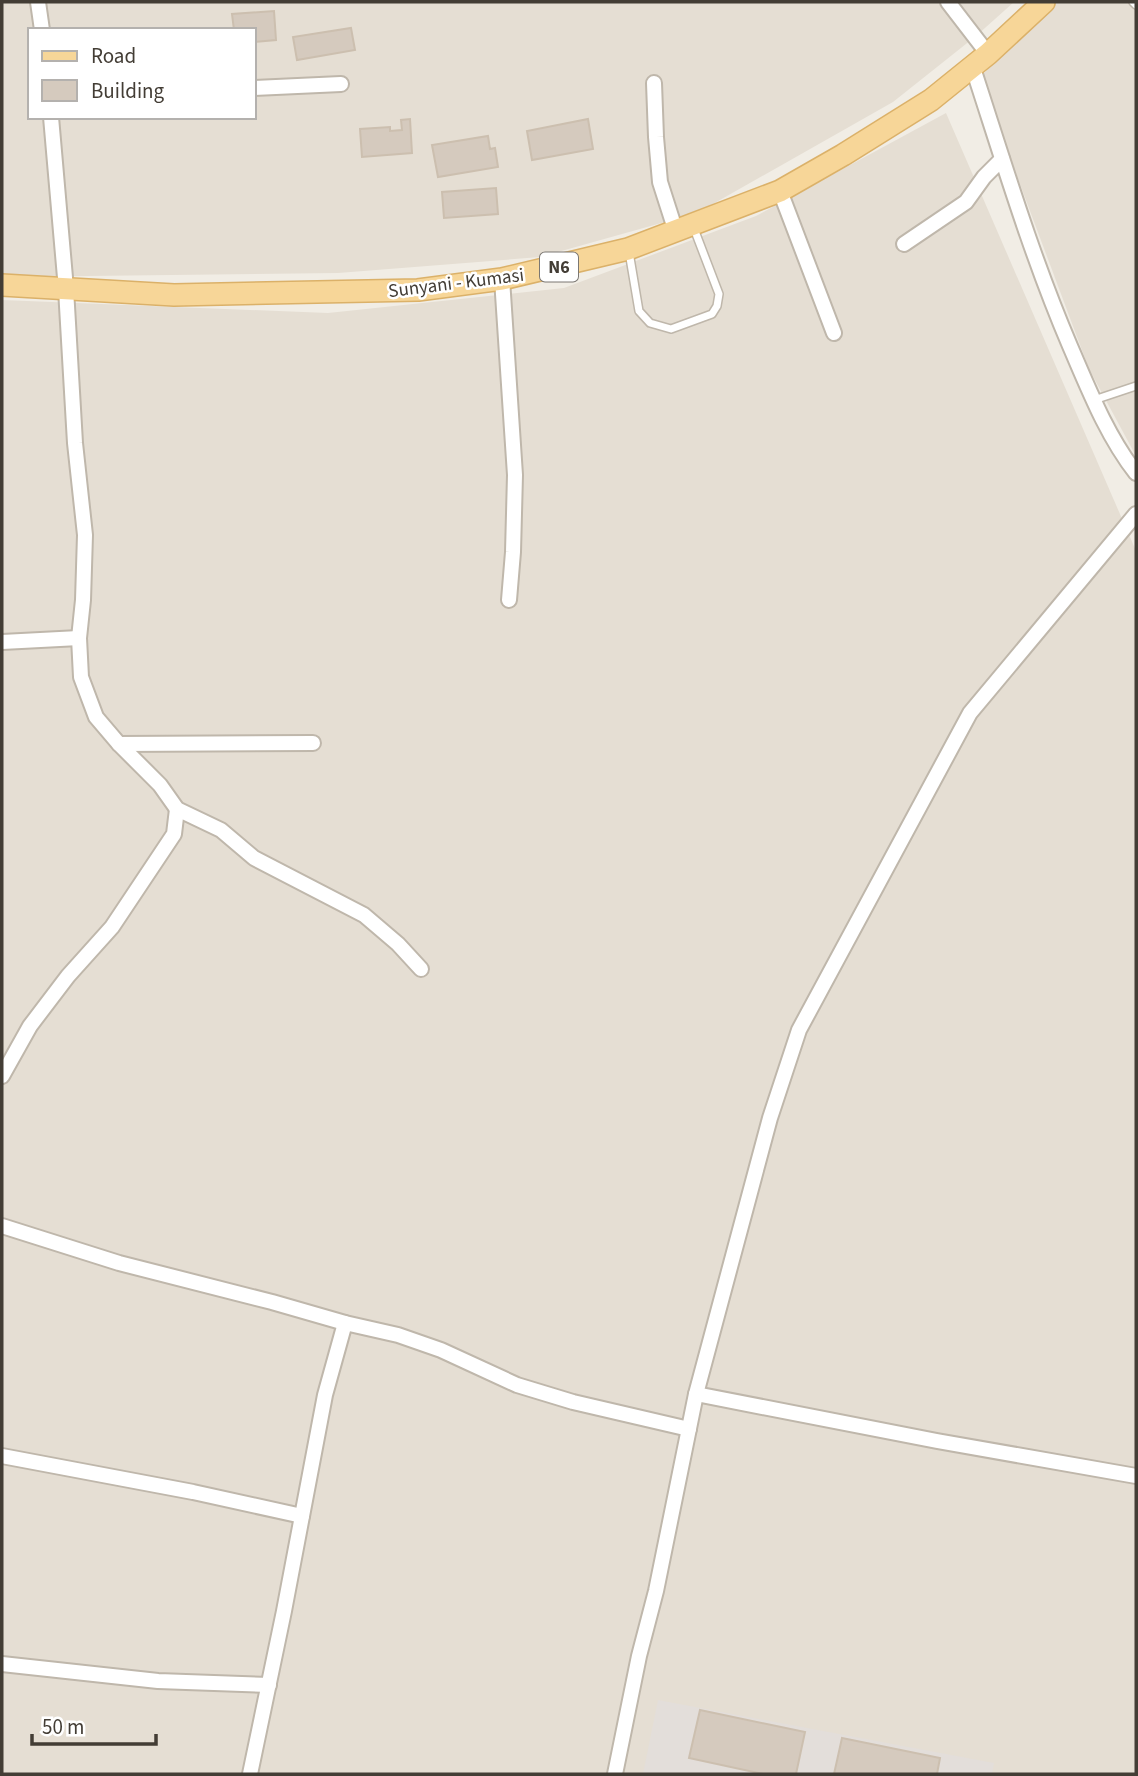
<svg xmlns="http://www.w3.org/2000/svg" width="1138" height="1776" viewBox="0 0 1138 1776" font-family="'Source Sans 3',sans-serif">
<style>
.residential{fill:#e5ded3;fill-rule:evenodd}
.industrial{fill:#e3deda}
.building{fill:#d5cabe;stroke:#ccbfaf;stroke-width:2}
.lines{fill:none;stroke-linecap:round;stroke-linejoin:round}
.service-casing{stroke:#bfb7ab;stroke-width:10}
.minor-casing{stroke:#bfb7ab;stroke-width:18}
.primary-casing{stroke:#dbb169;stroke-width:24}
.service{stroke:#fff;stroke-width:7}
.minor{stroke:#fff;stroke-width:14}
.primary{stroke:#f7d698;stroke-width:21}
.labels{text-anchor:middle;stroke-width:5;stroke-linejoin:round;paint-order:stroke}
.shield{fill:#fff;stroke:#7b7772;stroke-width:2}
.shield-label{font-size:18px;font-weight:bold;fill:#433d35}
.street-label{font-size:19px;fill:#433d35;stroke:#fff}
</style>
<rect width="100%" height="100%" fill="#f1ede5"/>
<g class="residential">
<path d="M2,2H1014L976,36L893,102L697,213L540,257L338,273L2,277ZM30,30H254V117H30Z"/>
<path d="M1056,2H1136V456L1089,369L980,77Z"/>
<path d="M946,113L1136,551V1774H2V300L328,313L564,288L756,216Z"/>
</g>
<path class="industrial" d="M658,1700L994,1763L992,1774H643Z"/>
<g class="building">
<path d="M274,11L276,40L254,42V30H234L232,14Z"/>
<path d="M351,28L355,50L297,60L293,37Z"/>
<path d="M410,119L412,153L362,157L360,129L390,127V131L402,130L401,120Z"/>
<path d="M588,119L593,149L532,160L527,131Z"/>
<path d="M488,136L490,149L495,148L498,167L438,177L432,145Z"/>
<path d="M496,188L498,214L444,218L442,192Z"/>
<path d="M700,1710L805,1732L796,1774H763L689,1758Z"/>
<path d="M842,1738L940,1758L937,1774H834Z"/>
</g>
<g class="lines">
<g class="service-casing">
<g id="service">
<path d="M1133,2L1136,5"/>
<path d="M629,252L639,311L650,323L671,329L712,314L717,306L719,294L693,226"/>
<path d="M1094,400L1136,386"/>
</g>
</g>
<g class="minor-casing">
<g id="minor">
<path d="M38,2L42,30"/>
<path d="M948,2L988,54"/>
<path d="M972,65C1003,160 1031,255 1070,346C1089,390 1107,436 1136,473"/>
<path d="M654,83L656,137L660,182L676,232"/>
<path d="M254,88L341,84"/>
<path d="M51,117L66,289L75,443L85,535L83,600L79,638L81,677L96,717L119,744L160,785L177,809L221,830L254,858L364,915L398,944L421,969"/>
<path d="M780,191L834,333"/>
<path d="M904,244L966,202L984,177L1002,159"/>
<path d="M502,279L515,475L513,552L509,600"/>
<path d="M2,642L79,638"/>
<path d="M119,744L313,743"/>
<path d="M2,1076L30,1026L68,976L112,927L174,834L177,809"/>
<path d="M2,1226L119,1263L272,1302L345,1323L398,1335L441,1350L517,1385L573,1402L689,1429"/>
<path d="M696,1394L937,1441L1136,1476"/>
<path d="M2,1456L193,1492L302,1516"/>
<path d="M2,1664L158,1681L269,1685"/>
<path d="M250,1774L284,1611L325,1395L345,1323"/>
<path d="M615,1774L639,1656L656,1591L696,1394L770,1118L799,1030L970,713L1136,514"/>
</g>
</g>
<g class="primary-casing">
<path id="primary" d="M2,285L174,295L418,290L502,279L628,249L780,191L843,155L931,100L988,54L1044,2"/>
</g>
<use href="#service" class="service"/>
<use href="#minor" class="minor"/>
<use href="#primary" class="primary"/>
</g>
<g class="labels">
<rect class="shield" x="540" y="252.5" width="38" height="29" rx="5"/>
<g class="shield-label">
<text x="559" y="273">N6</text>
</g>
<g class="street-label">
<text transform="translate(456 282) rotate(-7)" y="7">Sunyani - Kumasi</text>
</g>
</g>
<rect width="1138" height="1776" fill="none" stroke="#433d35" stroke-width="7"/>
<rect x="28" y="28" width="228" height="91" fill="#ffffff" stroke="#b4b1ae" stroke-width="2"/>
<rect x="42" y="51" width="35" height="10" fill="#f7d698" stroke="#b4b1ae" stroke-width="2"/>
<text x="91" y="63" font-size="21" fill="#433d35">Road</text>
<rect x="42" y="80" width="35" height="21" fill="#d5cabe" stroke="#b4b1ae" stroke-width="2"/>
<text x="91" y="98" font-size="21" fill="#433d35">Building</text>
<path d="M32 1734v10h124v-10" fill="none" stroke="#433d35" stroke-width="3.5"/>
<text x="42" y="1734" font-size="21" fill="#433d35" stroke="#ffffff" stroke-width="5" paint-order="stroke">50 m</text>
</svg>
